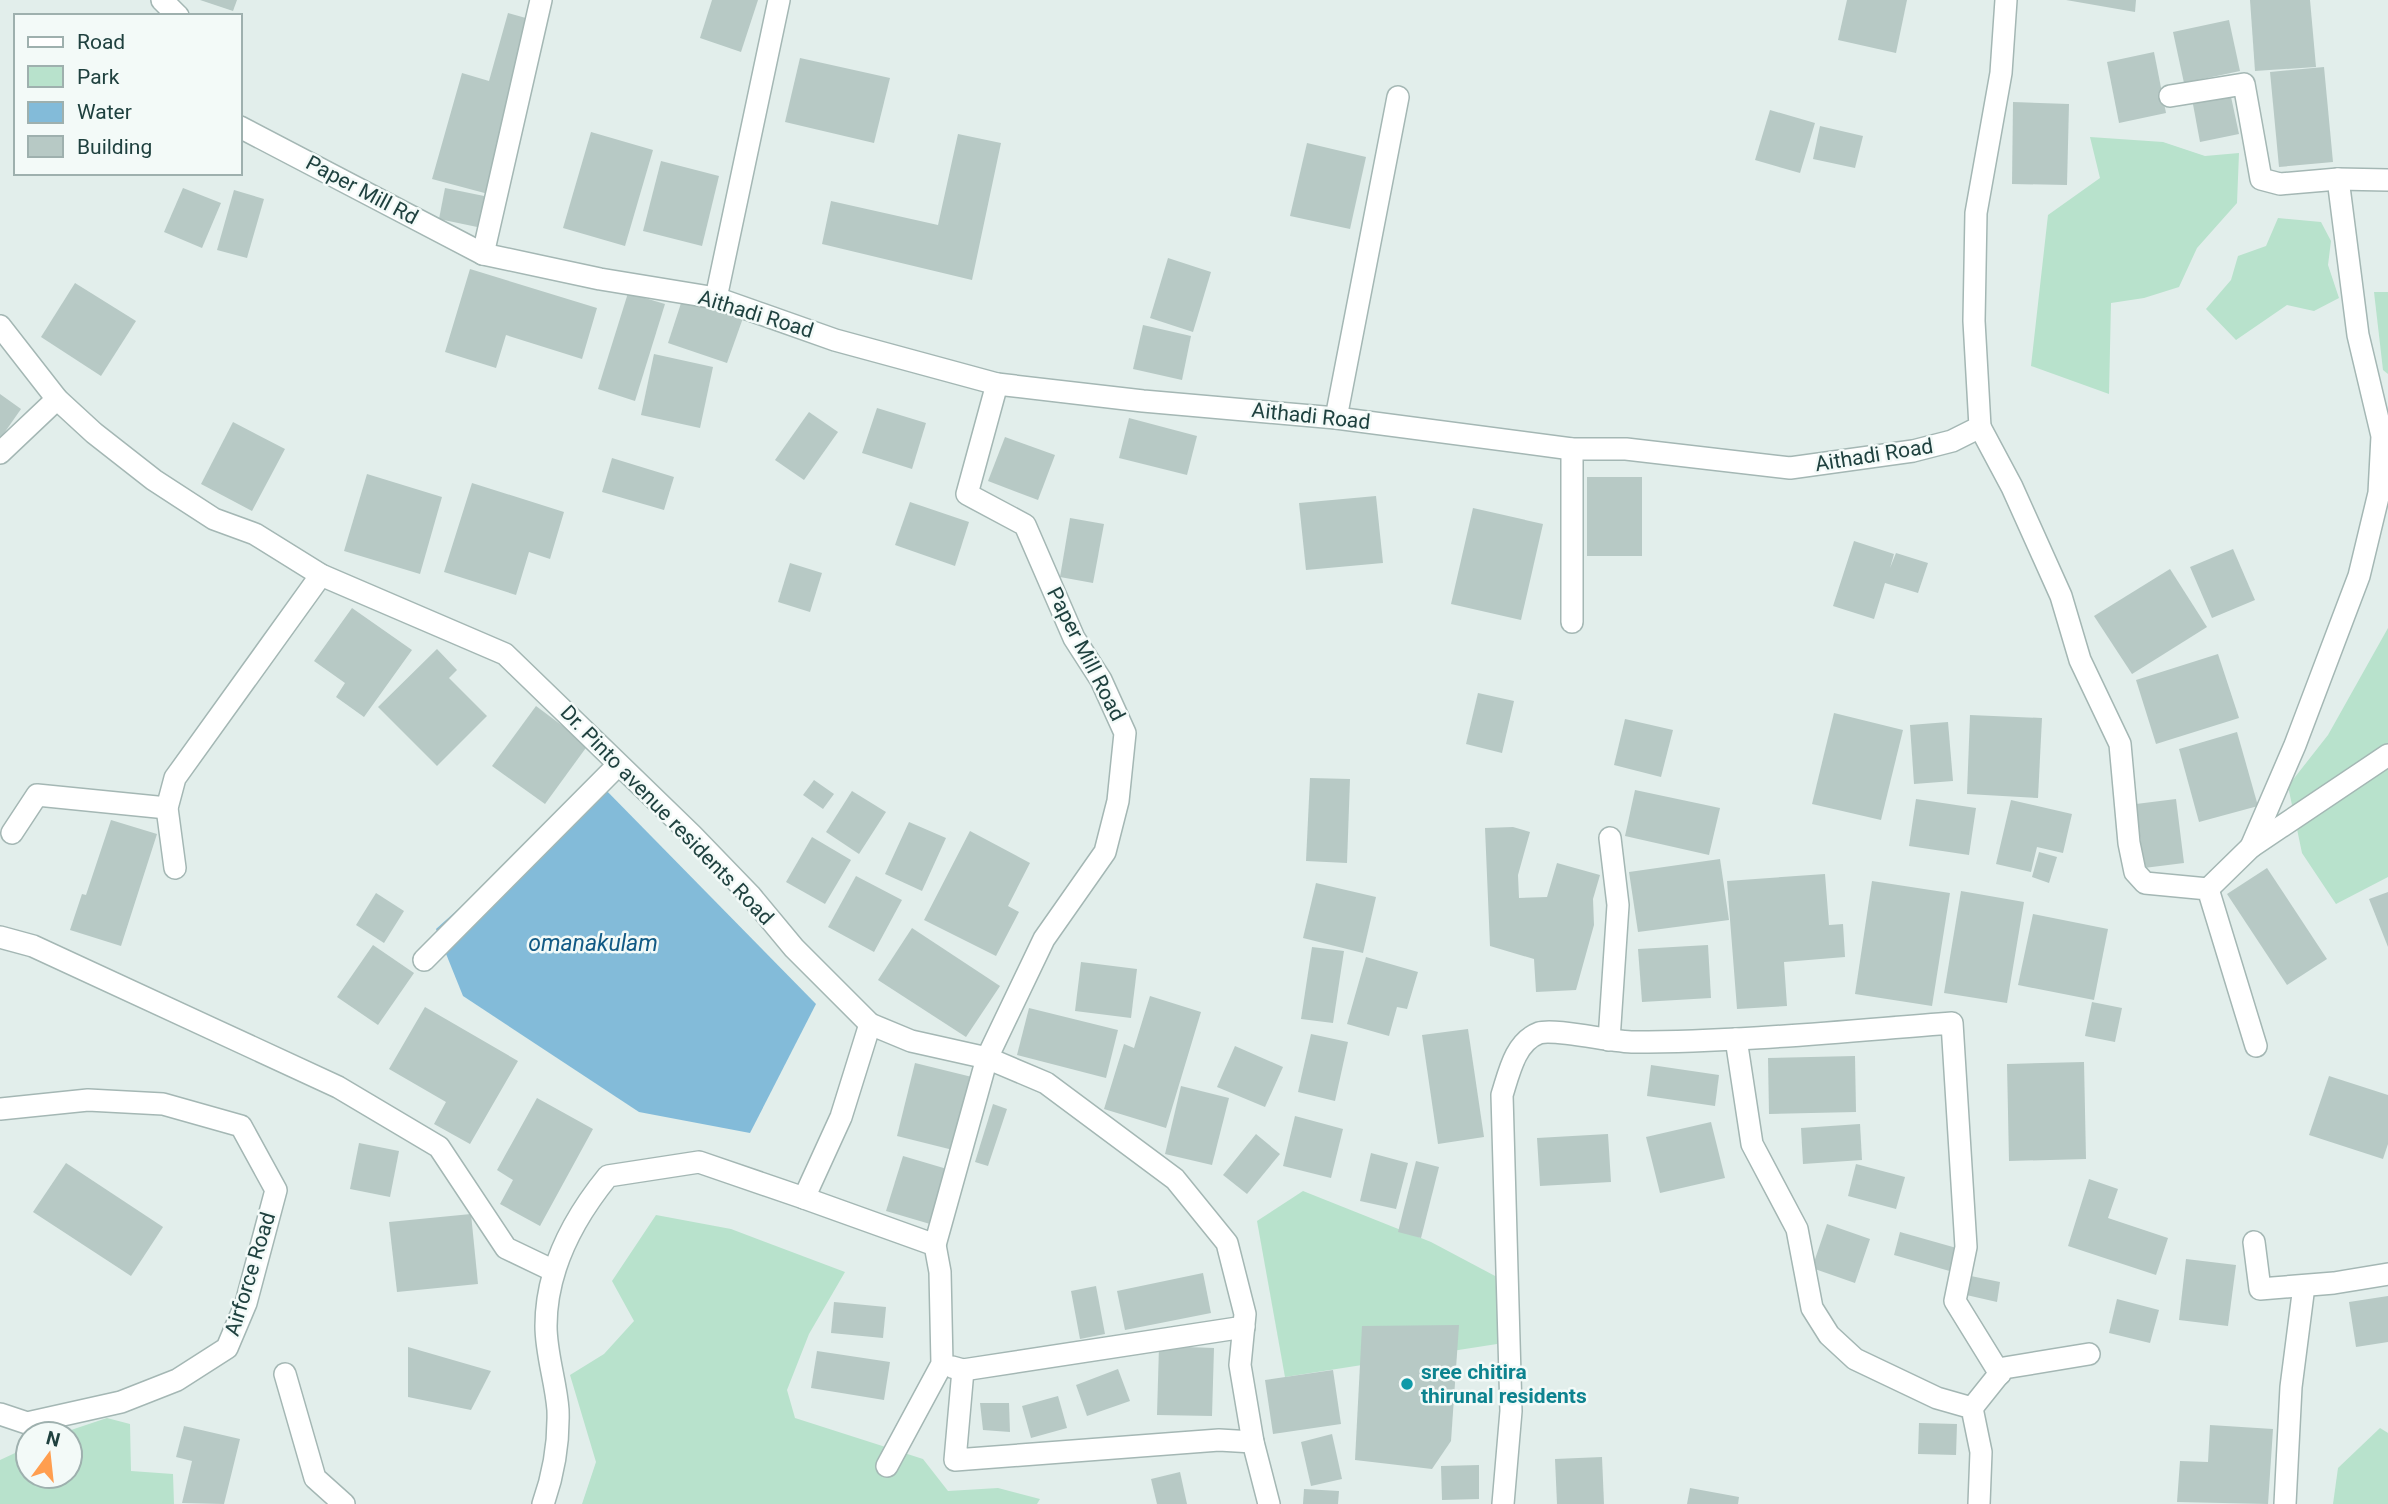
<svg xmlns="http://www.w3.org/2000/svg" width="2388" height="1504" viewBox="0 0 2388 1504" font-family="Roboto,sans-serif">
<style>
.green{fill:#b8e2cc}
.water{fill:#83bbd9}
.building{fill:#b7c9c5}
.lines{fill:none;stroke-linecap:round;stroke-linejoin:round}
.service-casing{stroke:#a4b7b4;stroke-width:24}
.minor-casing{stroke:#a4b7b4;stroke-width:24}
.service{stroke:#fff;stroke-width:21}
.minor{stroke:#fff;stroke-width:21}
.culture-dot{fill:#0f9aa8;stroke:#f3faf8;stroke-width:2.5}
.labels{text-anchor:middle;stroke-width:5;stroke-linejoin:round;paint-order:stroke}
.street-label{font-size:21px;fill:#1f413f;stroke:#f3faf8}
.culture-label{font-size:21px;font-weight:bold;fill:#0d838f;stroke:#f3faf8;text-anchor:start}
.water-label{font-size:23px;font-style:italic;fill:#125a85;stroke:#f3faf8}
</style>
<rect width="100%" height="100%" fill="#e2eeeb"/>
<g class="green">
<path d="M2090,137L2163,142L2205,156L2239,153L2237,203L2197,248L2179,287L2144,298L2111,303L2109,394L2031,366L2048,215L2100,178Z"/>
<path d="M2278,218L2321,222L2331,241L2328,265L2339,298L2314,311L2287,305L2236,340L2206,309L2231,280L2238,256L2266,246Z"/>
<path d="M2374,292H2388V374L2383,370Z"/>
<path d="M2388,628V877L2336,904L2302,853L2288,786L2328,735Z"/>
<path d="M1303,1191L1431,1242L1497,1277V1344L1285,1377L1257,1221Z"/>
<path d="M656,1215L731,1229L845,1272L809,1334L787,1390L795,1418L923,1459L948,1491L998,1488L1040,1499L1037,1504H582L596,1462L570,1375L604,1354L634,1321L612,1281Z"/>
<path d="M107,1418L130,1424L131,1471L173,1474L174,1504H0V1460L28,1447V1476H70V1434H59Z"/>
<path d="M2380,1428L2388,1433V1504H2333L2338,1468Z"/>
</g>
<path class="water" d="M599,783L816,1004L750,1133L639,1112L463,996L436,929Z"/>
<g class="building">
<path d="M200,0H237L233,11Z"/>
<path d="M712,0H758L741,52L700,38Z"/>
<path d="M1847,0H1907L1896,53L1838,40Z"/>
<path d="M2066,0H2136L2135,12Z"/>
<path d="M2250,0H2310L2316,67L2255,71Z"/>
<path d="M508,13L540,22L492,195L432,179L462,73L489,81Z"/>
<path d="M2229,20L2240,71L2184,83L2173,32Z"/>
<path d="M2154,52L2166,113L2119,123L2107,62Z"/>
<path d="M800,58L890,78L874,143L785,122Z"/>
<path d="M2324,67L2333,162L2279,167L2270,72Z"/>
<path d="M2230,92L2239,134L2200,142L2192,99Z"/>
<path d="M2013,102L2069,104L2067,185L2012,184Z"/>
<path d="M1770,110L1815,123L1800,173L1755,160Z"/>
<path d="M1820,126L1863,136L1855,168L1813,159Z"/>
<path d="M591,132L653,150L625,246L563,228Z"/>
<path d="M958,134L1001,143L972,280L822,244L831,201L938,225Z"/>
<path d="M1307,143L1366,157L1350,229L1290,216Z"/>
<path d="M661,161L719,176L702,246L643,231Z"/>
<path d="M183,188L221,203L202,248L164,232Z"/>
<path d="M445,188L489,197L482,228L439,219Z"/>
<path d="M234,190L264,199L247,258L217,250Z"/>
<path d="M1168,258L1211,272L1193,332L1150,318Z"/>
<path d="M470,269L597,308L582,359L506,335L496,368L445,352Z"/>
<path d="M75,283L136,321L101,376L41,337Z"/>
<path d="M628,293L665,304L635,401L598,389Z"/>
<path d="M683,297L743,318L727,363L668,343Z"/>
<path d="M1143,325L1191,336L1182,380L1133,369Z"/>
<path d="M654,354L713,367L700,428L641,415Z"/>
<path d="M0,394L21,409L0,439Z"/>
<path d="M877,408L926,423L912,469L862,453Z"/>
<path d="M809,412L838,432L804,480L775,460Z"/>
<path d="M1129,418L1197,436L1187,475L1119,458Z"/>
<path d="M233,422L285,449L252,511L201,484Z"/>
<path d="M1005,437L1055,455L1038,500L988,481Z"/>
<path d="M612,458L674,477L664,510L602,492Z"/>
<path d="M367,474L442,497L420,574L344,551Z"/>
<rect x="1587" y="477" width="55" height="79"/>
<path d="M472,483L564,512L550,559L529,552L516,595L444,572Z"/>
<path d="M1376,496L1383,563L1306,570L1299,503Z"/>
<path d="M910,502L969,522L955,566L895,545Z"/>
<path d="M1473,508L1543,524L1521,620L1451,604Z"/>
<path d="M1070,518L1104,524L1093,583L1060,577Z"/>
<path d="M1854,541L1894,554L1890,568L1896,553L1928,563L1918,593L1885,583L1874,619L1833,606Z"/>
<path d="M2233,549L2255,600L2212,618L2190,567Z"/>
<path d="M790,563L822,573L810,612L778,602Z"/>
<path d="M2170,569L2207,627L2132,674L2094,616Z"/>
<path d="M352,608L412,650L364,717L336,697L345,683L314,661Z"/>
<path d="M437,649L457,670L449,678L487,716L437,766L378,707Z"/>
<path d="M2218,654L2239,718L2156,744L2136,680Z"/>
<path d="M1478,693L1514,701L1502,753L1466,744Z"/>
<path d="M536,706L588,745L545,804L492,766Z"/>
<path d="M1834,713L1903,730L1881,820L1812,804Z"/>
<path d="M1970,715L2042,718L2038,798L1967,794Z"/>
<path d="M1625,719L1673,730L1661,777L1614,765Z"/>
<path d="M1948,722L1953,781L1914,784L1910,725Z"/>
<path d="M2237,732L2258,806L2199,822L2179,749Z"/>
<path d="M1310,778L1350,779L1347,863L1306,861Z"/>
<path d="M814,780L834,794L823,809L803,795Z"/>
<path d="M1635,790L1720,808L1709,855L1625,836Z"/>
<path d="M852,791L886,812L859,854L826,832Z"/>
<path d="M1916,799L1976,808L1969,855L1909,846Z"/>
<path d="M2176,799L2184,863L2144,868L2136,804Z"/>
<path d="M2011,800L2072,814L2063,853L2037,847L2031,872L1996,864Z"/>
<path d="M111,820L157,834L121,946L70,930L82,894L86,895Z"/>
<path d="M909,822L946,838L922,891L885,874Z"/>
<path d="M1513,827L1530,832L1518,875L1519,898L1547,897L1557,863L1600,875L1593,899L1594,925L1576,990L1536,992L1534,959L1490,946L1485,828Z"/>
<path d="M970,831L1030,863L1008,906L1019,912L996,956L924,920Z"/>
<path d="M812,837L851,860L825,904L786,882Z"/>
<path d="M2039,852L2057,857L2049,883L2032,877Z"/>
<path d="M1720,859L1729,920L1638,932L1629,872Z"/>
<path d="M2267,868L2327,959L2287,985L2227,894Z"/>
<path d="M1825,874L1829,925L1843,924L1845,957L1784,962L1787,1006L1737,1009L1727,881Z"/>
<path d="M856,876L902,900L874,952L828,927Z"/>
<path d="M1872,881L1950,893L1932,1006L1855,994Z"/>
<path d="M1316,883L1376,897L1363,953L1303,938Z"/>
<path d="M1961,891L2024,902L2007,1003L1944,993Z"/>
<path d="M2388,892V947L2369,899Z"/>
<path d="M376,893L404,911L384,943L356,925Z"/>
<path d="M2033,914L2108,929L2094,1000L2018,985Z"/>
<path d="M912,928L1000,986L966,1037L878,980Z"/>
<path d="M373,945L414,973L378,1025L337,997Z"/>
<path d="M1708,945L1711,998L1642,1002L1638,949Z"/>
<path d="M1312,947L1344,951L1333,1023L1301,1019Z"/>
<path d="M1366,957L1418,972L1407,1009L1397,1007L1389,1036L1347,1024Z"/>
<path d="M1081,962L1137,969L1131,1018L1075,1011Z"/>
<path d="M1150,996L1201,1012L1166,1128L1104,1109L1124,1044L1134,1048Z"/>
<path d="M2092,1002L2122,1008L2115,1042L2085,1036Z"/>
<path d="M425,1007L518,1061L470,1144L434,1124L446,1102L389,1069Z"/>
<path d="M1029,1008L1118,1030L1106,1078L1017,1055Z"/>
<path d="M1468,1029L1484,1137L1438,1144L1422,1035Z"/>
<path d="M1311,1034L1348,1042L1335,1101L1298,1092Z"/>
<path d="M1235,1046L1283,1067L1265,1107L1217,1087Z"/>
<path d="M1855,1056L1856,1112L1769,1114L1768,1058Z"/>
<path d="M2084,1062L2086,1159L2009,1161L2007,1064Z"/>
<path d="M915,1063L972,1077L953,1150L897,1136Z"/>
<path d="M1651,1065L1719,1075L1715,1106L1647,1096Z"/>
<path d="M2329,1076L2388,1095V1144L2383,1159L2309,1135Z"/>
<path d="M1181,1086L1229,1098L1212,1165L1165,1154Z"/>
<path d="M537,1098L593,1129L540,1226L500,1204L513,1180L497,1170Z"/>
<path d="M993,1104L1007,1109L988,1166L975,1162Z"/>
<path d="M1295,1116L1343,1129L1331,1178L1283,1166Z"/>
<path d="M1711,1122L1725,1178L1660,1193L1646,1137Z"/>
<path d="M1860,1124L1862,1160L1803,1164L1801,1128Z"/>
<path d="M1256,1134L1280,1154L1247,1194L1223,1175Z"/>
<path d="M1608,1134L1611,1182L1540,1186L1537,1138Z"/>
<path d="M359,1143L399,1151L390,1197L350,1189Z"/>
<path d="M1371,1153L1408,1163L1396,1209L1360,1201Z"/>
<path d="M903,1156L947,1169L930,1224L886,1211Z"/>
<path d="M1416,1161L1439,1167L1421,1238L1398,1232Z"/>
<path d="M66,1163L163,1227L131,1276L33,1212Z"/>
<path d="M1856,1164L1905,1177L1896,1209L1848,1196Z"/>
<path d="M2089,1179L2118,1189L2108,1218L2168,1238L2156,1275L2068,1246Z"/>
<path d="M471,1214L478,1284L397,1292L389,1222Z"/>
<path d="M1827,1224L1870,1239L1855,1283L1812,1268Z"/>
<path d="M1900,1232L1960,1249L1953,1272L1894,1255Z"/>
<path d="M2186,1259L2236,1265L2228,1326L2179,1320Z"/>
<path d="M1203,1273L1211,1313L1125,1330L1117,1291Z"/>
<path d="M1966,1275L2000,1282L1997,1302L1962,1294Z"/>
<path d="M1096,1286L1105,1334L1080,1339L1071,1291Z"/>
<path d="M2388,1296V1342L2356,1347L2349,1302Z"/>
<path d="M2117,1299L2159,1310L2150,1343L2109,1333Z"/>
<path d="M834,1302L886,1307L883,1338L831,1333Z"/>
<path d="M1459,1325L1451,1441L1432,1469L1355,1460L1362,1326Z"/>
<path d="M1159,1346L1214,1348L1212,1416L1157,1415Z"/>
<path d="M408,1347L491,1371L471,1410L408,1397Z"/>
<path d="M817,1351L890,1362L884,1400L811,1388Z"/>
<path d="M1118,1369L1130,1401L1087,1416L1076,1385Z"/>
<path d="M1333,1370L1341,1424L1273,1434L1265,1380Z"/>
<path d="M1058,1396L1067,1428L1031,1438L1022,1406Z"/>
<path d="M980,1403H1009L1010,1432L983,1430Z"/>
<path d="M1919,1423L1957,1424L1956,1455L1918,1454Z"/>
<path d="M2210,1425L2273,1429L2268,1504L2177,1502L2180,1461L2208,1462Z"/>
<path d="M184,1426L240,1439L224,1504L182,1503L192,1461L176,1457Z"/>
<path d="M1332,1434L1342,1479L1311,1486L1301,1442Z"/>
<path d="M1602,1457L1604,1504H1557L1555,1459Z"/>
<path d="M1479,1465V1499L1442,1500L1441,1466Z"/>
<path d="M1180,1472L1187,1504H1157L1151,1479Z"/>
<path d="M1690,1488L1739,1497L1738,1504H1687Z"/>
<path d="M1304,1489L1339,1491L1338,1504H1303Z"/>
</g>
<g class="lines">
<g class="service-casing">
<g id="service">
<path d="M716,298L779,0"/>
<path d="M1336,418L1398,97"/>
<path d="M1572,449V622"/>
<path d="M12,833L37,795L167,808"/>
<path d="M175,868L167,808L175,778L321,575"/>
<path d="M424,960L618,765"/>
<path d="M0,1109L88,1100L163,1104L241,1126L276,1190L246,1303L227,1348L177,1380L121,1402L27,1423L0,1414"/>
</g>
</g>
<g class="minor-casing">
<g id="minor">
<path d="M162,0L178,16"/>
<path d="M2170,96L2244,84L2261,179L2280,184L2338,179L2388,180"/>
<path d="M240,127L483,254L600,279L716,298L835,340L997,384L1143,401L1336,418L1572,449H1626L1790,468L1913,451L1952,441L1980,427L1974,321L1976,213L2001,73L2006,0"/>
<path d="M483,254L541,0"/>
<path d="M0,326L57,399L94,433L154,480L214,519L255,534L321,575L505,654L692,835L750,895L794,948L870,1024L911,1041L987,1058L1046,1083L1175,1179L1227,1243L1245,1314L1240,1365L1253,1442L1269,1504"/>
<path d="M1980,427L2012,487L2061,596L2080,660L2120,744L2129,843L2135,872L2145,883L2208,889L2256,1046"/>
<path d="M0,453L57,399"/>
<path d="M2251,847L2295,745L2359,576L2379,493L2382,436L2358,335L2338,179"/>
<path d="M2208,889L2251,847L2388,755"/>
<path d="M0,937L33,946L338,1087L439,1147L506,1248L552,1270"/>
<path d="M1736,1039L1752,1144L1797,1229L1812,1308L1829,1335L1855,1359L1937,1398L1972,1408L1981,1452L1979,1504"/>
<path d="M1609,1040L1618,905L1610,838"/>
<path d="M804,1198L935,1245L940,1272L942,1364L887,1466"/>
<path d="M2254,1242L2260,1289L2334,1283L2388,1274"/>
<path d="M935,1245L987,1058L1044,939L1105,852L1118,801L1125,733L1101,680L1074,638L1025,525L967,494L997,384"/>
<path d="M952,1367L963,1370L1244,1327"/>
<path d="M963,1370L955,1460L1219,1440L1253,1442"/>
<path d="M285,1374L315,1478L344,1504"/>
<path d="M1972,1408L2004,1368L2089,1354"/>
<path d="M543,1504C554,1473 559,1443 558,1410C556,1382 546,1354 546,1326C546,1269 573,1219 608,1176L699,1162L804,1198L841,1117L870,1024"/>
<path d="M1503,1504L1511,1411L1502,1095C1509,1073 1515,1042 1539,1033C1555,1028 1612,1042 1634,1042C1740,1042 1846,1031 1952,1023L1966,1247L1955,1301L2000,1374"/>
<path d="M2285,1504L2291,1387L2304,1286"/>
</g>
</g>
<use href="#service" class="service"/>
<use href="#minor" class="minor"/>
</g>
<circle class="culture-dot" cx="1407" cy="1384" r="7"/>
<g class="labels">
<g class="street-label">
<text transform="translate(362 190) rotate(28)" y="7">Paper Mill Rd</text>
<text transform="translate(756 314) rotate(17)" y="7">Aithadi Road</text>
<text transform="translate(1311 416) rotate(6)" y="7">Aithadi Road</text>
<text transform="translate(1874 455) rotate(-9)" y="7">Aithadi Road</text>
<text transform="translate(1086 654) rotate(63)" y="7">Paper Mill Road</text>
<text transform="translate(667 815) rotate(46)" y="7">Dr. Pinto avenue residents Road</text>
<text transform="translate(250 1274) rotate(-73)" y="7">Airforce Road</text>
</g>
<g class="culture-label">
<text x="1421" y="1379">sree chitira<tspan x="1421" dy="24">thirunal residents</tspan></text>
</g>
<g class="water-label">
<text x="593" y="951">omanakulam</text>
</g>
</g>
<rect x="14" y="14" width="228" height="161" fill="#f3faf8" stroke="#9eb0ae" stroke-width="2"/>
<rect x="28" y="37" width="35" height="10" fill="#ffffff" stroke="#9eb0ae" stroke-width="2"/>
<text x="77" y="49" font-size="21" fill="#1f413f">Road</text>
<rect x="28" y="66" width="35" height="21" fill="#b8e2cc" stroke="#9eb0ae" stroke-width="2"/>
<text x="77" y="84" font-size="21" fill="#1f413f">Park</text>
<rect x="28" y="102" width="35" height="21" fill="#83bbd9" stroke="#9eb0ae" stroke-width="2"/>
<text x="77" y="119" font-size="21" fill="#1f413f">Water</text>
<rect x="28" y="136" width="35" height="21" fill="#b7c9c5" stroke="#9eb0ae" stroke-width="2"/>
<text x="77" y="154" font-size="21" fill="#1f413f">Building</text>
<g transform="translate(49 1455) rotate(15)"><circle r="33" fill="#f3faf8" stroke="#9eb0ae" stroke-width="2"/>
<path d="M0-5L12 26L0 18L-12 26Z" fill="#ff9e4f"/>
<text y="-10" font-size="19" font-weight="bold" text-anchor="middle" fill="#1f413f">N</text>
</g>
</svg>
